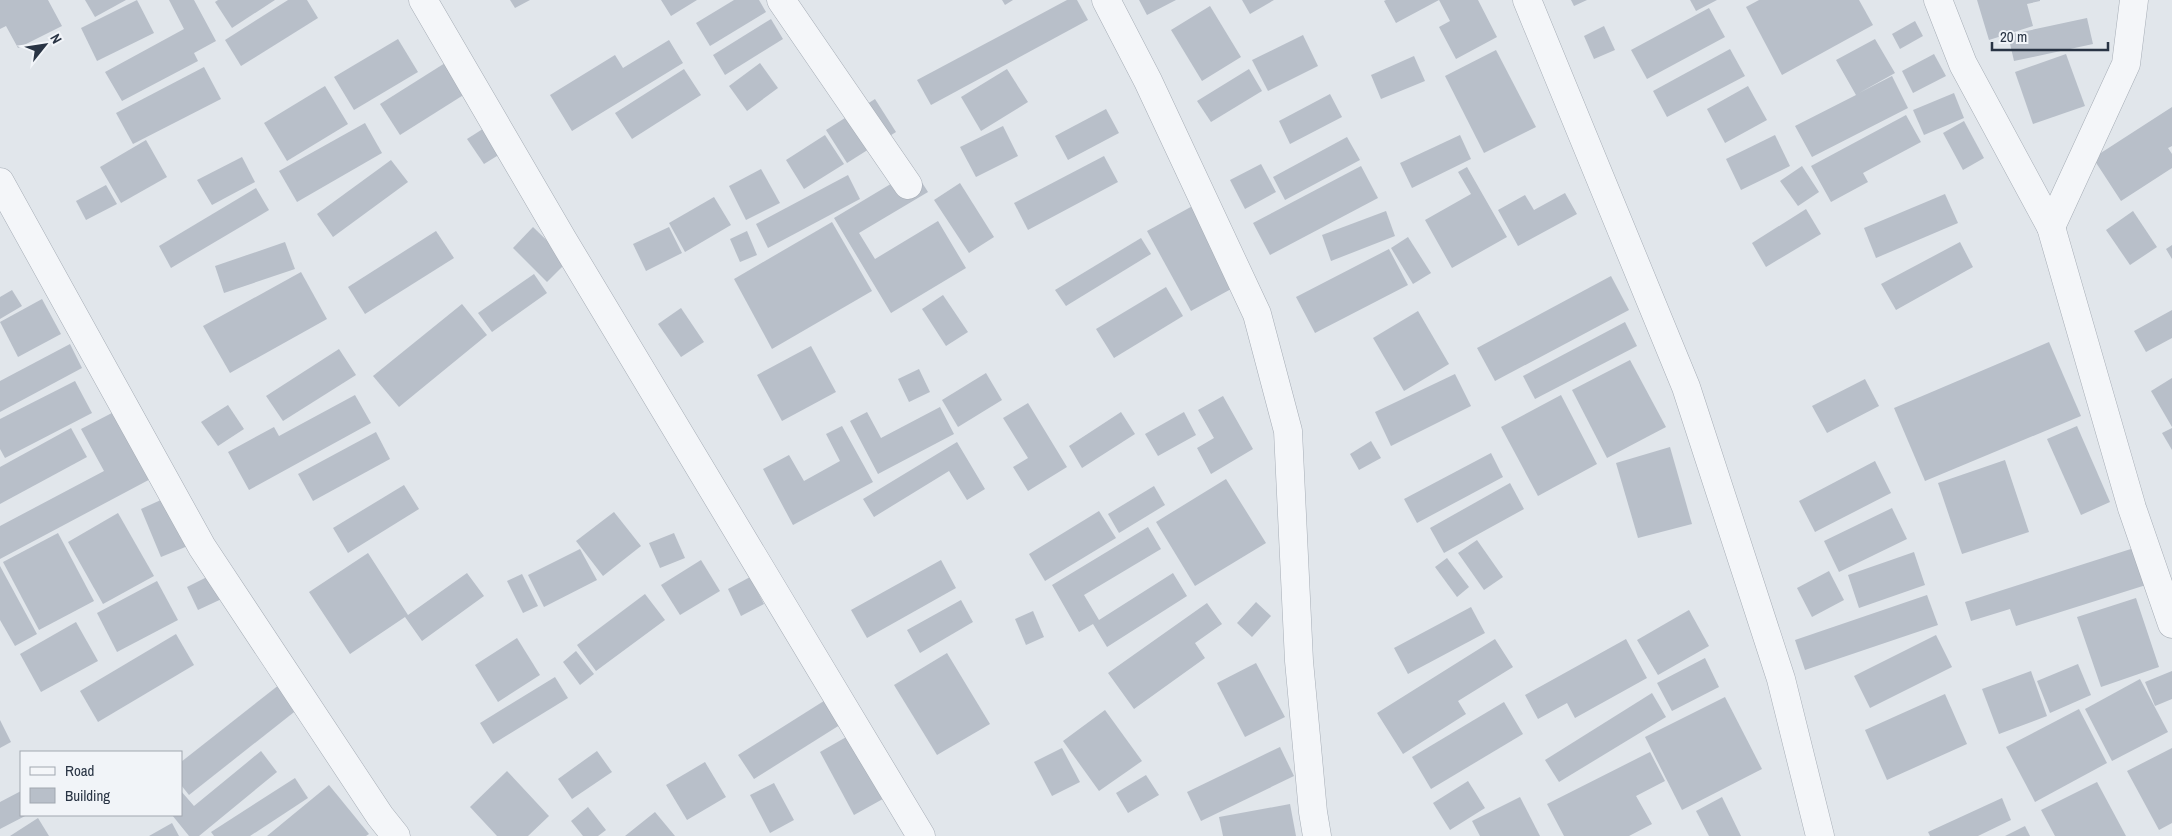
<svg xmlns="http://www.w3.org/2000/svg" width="2172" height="836" viewBox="0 0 2172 836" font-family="'Archivo Narrow',sans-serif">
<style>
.building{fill:#b8bfc9}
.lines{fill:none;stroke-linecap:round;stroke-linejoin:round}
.minor-casing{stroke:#a6adb6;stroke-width:29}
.minor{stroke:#f4f6f9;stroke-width:28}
</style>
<rect width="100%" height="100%" fill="#e1e6eb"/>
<g class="building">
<path d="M0,0H48L62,26L18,48L6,26L0,29Z"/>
<path d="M85,0H126L95,17Z"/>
<path d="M137,0L154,33L97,61L81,28Z"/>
<path d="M169,0H194L216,41L194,53L198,61L122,101L105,72L184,29Z"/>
<path d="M218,0H275L232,28L215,2Z"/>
<path d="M288,0H307L318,18L241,66L225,40Z"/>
<path d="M510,0H530L515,8Z"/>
<path d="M661,0H697L671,16Z"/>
<path d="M734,0H759L766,12L710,46L696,23Z"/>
<path d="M1002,0H1013L1005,5Z"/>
<path d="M1067,0H1077L1088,20L931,105L917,80Z"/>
<path d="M1139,0H1176L1147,15Z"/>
<path d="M1242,0H1274L1250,14Z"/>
<path d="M1386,0H1478L1497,37L1456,59L1439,27L1450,21L1439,0L1396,23L1384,1Z"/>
<path d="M1571,0H1587L1574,6Z"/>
<path d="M1690,0H1717L1696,11Z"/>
<path d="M1759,0H1859L1873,25L1782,75L1746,7Z"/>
<path d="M1977,0H2040V1L2027,4L2033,26L1989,40Z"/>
<path d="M1210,6L1241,57L1202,81L1171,30Z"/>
<path d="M1709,8L1725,37L1647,79L1631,50Z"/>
<path d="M2087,18L2093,44L2014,61L2008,35Z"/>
<path d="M771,19L783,39L725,75L713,55Z"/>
<path d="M1915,21L1923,36L1900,49L1892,34Z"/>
<path d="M1604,26L1615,50L1594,59L1584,36Z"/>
<path d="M1303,35L1318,66L1268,91L1252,60Z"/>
<path d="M398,39L418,72L354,110L334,77Z"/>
<path d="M1875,39L1895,73L1859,93L1892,76L1908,108L1812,157L1795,126L1856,95L1836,60Z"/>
<path d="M669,40L683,63L572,131L550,95L615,55L623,68Z"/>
<path d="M1730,49L1745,76L1667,117L1653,91Z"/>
<path d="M1496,50L1536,127L1484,153L1445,76Z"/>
<path d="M1934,54L1946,76L1913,93L1902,71Z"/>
<path d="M2066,54L2085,106L2033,124L2015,72Z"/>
<path d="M1414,56L1425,81L1381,99L1371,75Z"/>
<path d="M453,58L473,89L400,135L380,104Z"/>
<path d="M760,63L778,88L747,111L729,86Z"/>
<path d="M204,67L221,99L133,144L116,113Z"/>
<path d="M684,69L701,95L632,139L615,113Z"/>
<path d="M1007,69L1028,102L981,131L961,97Z"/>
<path d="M1249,69L1262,91L1211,122L1197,101Z"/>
<path d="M325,86L348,124L287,161L264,123Z"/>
<path d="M1748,86L1767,120L1725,143L1707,109Z"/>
<path d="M1954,93L1964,118L1924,135L1913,110Z"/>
<path d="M1330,94L1342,117L1290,144L1279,121Z"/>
<path d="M875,99L896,132L847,163L826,130Z"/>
<path d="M2172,107V146L2168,148L2172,154V168L2121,201L2093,158Z"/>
<path d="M1106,109L1119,133L1068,160L1055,136Z"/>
<path d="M1906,115L1921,142L1863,173L1868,182L1831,202L1811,166Z"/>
<path d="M1964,121L1984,158L1963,170L1943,133Z"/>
<path d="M365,123L382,153L297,202L279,171Z"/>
<path d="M489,125L505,151L484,164L467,139Z"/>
<path d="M1003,126L1018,156L976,177L960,147Z"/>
<path d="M825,135L844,164L804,189L786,160Z"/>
<path d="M1460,135L1471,159L1412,188L1400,163Z"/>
<path d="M1775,135L1790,166L1741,190L1726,159Z"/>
<path d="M1347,137L1360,160L1285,200L1273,177Z"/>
<path d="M146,140L167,177L121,203L100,167Z"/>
<path d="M1104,156L1118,182L1028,230L1014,203Z"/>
<path d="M242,157L255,182L212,205L197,180Z"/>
<path d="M391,160L408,182L333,237L317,214Z"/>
<path d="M1261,164L1276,192L1245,209L1230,180Z"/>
<path d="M1361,166L1378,198L1270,255L1253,223Z"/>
<path d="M1802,166L1819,192L1798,206L1780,181Z"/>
<path d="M1467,167L1507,237L1452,268L1425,220L1471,194L1458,172Z"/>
<path d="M761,169L780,203L746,220L729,186Z"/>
<path d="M914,170L928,192L859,233L875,259L938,221L966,268L891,313L834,218Z"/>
<path d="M848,175L860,199L768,248L756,224Z"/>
<path d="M960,183L994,237L969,253L934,200Z"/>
<path d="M106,185L117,204L86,220L76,201Z"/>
<path d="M256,188L269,210L171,268L159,246Z"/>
<path d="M1565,193L1577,214L1518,246L1498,210L1525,195L1534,210Z"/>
<path d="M1945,194L1958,223L1876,258L1864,228Z"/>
<path d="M714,197L731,225L685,252L669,223Z"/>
<path d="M1198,203L1242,283L1191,311L1147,231Z"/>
<path d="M1806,209L1821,234L1766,267L1752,243Z"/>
<path d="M1386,211L1395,236L1331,261L1322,235Z"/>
<path d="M2133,211L2157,247L2130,265L2106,230Z"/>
<path d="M832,222L872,291L772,349L734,279Z"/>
<path d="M533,227L568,261L547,282L513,248Z"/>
<path d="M669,227L682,253L646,271L633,244Z"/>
<path d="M436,231L454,258L365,314L348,287Z"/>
<path d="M747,231L757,255L740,262L730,239Z"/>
<path d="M1408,237L1431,273L1413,284L1391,248Z"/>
<path d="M1141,238L1151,254L1066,306L1055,290Z"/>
<path d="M285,242L295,269L224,293L215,266Z"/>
<path d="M1960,242L1973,267L1896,310L1881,284Z"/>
<path d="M2172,245V259L2166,249Z"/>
<path d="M1389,249L1408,285L1315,333L1296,297Z"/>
<path d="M301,272L327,319L230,373L203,326Z"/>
<path d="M534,274L547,293L492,332L478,313Z"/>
<path d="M1611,276L1629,310L1495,381L1477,348Z"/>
<path d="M1166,287L1183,316L1114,358L1096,329Z"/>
<path d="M12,290L22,306L0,319V297Z"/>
<path d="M943,295L968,332L946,346L922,309Z"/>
<path d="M42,299L61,334L18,357L0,322Z"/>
<path d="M462,304L487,335L399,407L373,376Z"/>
<path d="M681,308L704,342L681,357L658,324Z"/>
<path d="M2172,310V338L2146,352L2134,331Z"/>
<path d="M1418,311L1449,364L1404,391L1373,338Z"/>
<path d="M1625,322L1637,346L1535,399L1523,376Z"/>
<path d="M2049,342L2081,416L1925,481L1894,408Z"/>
<path d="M70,344L82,368L0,412V381Z"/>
<path d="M811,346L836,392L782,421L757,375Z"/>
<path d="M339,349L356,375L283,421L266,396Z"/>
<path d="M1630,360L1666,427L1607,458L1572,390Z"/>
<path d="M919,369L930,392L909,402L898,379Z"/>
<path d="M986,373L1002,400L958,427L942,400Z"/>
<path d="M1455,374L1471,406L1391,446L1375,412Z"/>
<path d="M2172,378V427L2151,391Z"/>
<path d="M1865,379L1879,406L1827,433L1812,406Z"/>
<path d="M75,381L92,413L5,458L0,449V419Z"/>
<path d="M355,395L371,423L249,490L228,452L274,427L279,436Z"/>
<path d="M1561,395L1597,464L1538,496L1501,427Z"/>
<path d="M1223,396L1253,449L1211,474L1197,448L1214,438L1198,410Z"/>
<path d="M137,400L173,467L0,559V526L104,471L81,429Z"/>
<path d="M1028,403L1067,467L1028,491L1013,467L1028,458L1003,418Z"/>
<path d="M228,405L244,429L218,446L201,422Z"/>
<path d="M940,407L954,434L878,474L850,421L867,412L881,438Z"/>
<path d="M1121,412L1135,434L1082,468L1069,446Z"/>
<path d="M1184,412L1196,435L1158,456L1145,434Z"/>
<path d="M842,426L873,482L793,525L763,469L789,455L804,481L840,461L826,434Z"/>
<path d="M2077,426L2110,502L2081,515L2047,439Z"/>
<path d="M71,428L87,457L0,504V467Z"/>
<path d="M2172,428V450L2162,433Z"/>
<path d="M376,432L390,459L313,501L298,474Z"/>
<path d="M1371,441L1381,458L1359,470L1350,454Z"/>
<path d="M957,442L985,489L967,500L949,471L874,517L863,499Z"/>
<path d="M1670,447L1692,524L1638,538L1616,463Z"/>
<path d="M1491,453L1503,477L1417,523L1404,499Z"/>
<path d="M2005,460L2029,532L1962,554L1938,483Z"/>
<path d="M1875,461L1891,493L1815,532L1799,501Z"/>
<path d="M1226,479L1266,543L1195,586L1156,522Z"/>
<path d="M1510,483L1524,509L1444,553L1430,528Z"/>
<path d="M404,485L419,509L348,553L333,528Z"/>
<path d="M1154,486L1165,505L1119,533L1108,514Z"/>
<path d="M174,494L195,543L161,557L141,509Z"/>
<path d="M1892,508L1907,539L1839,572L1824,541Z"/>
<path d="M1099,511L1116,538L1045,581L1029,554Z"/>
<path d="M614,512L641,546L603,576L576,541Z"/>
<path d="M118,513L154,576L103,604L68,542Z"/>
<path d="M1148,527L1161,549L1084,595L1099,620L1173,573L1187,596L1107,647L1093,624L1079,632L1052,585Z"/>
<path d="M58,533L94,601L39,630L3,562Z"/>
<path d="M674,533L685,558L660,568L649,543Z"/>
<path d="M1477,540L1503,577L1484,590L1458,553Z"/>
<path d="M2134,548L2146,585L2016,626L2010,609L1971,621L1965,602Z"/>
<path d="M580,549L597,580L544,607L528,575Z"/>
<path d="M1914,552L1925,585L1859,608L1848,575Z"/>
<path d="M368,553L408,615L467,573L484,596L422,641L405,617L350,654L309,592Z"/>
<path d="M1447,558L1469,587L1457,597L1435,567Z"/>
<path d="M701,560L720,591L680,615L661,585Z"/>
<path d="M941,560L956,588L867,638L851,610Z"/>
<path d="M0,566L37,634L15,646L0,620Z"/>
<path d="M1829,571L1844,600L1812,617L1797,588Z"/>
<path d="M217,572L228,596L198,610L187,587Z"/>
<path d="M522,574L538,606L523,613L507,581Z"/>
<path d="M750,577L764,604L741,616L728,589Z"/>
<path d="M157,581L178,620L117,652L97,613Z"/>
<path d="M645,594L665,620L596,671L577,645Z"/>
<path d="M1927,595L1938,625L1805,670L1795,640Z"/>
<path d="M2136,598L2159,667L2101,687L2077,617Z"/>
<path d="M961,600L973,622L920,653L907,630Z"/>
<path d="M1256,602L1271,616L1252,637L1237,623Z"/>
<path d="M1207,603L1222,624L1195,643L1205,658L1134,709L1108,673Z"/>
<path d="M1471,607L1485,633L1408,674L1394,648Z"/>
<path d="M1689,610L1709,646L1658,675L1637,640Z"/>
<path d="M1033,611L1044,637L1026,645L1015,619Z"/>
<path d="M76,622L98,661L41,692L20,654Z"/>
<path d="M176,634L194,665L98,722L80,691Z"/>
<path d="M1936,635L1952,667L1870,708L1854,676Z"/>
<path d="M517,638L540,675L498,702L475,665Z"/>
<path d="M1495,639L1513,667L1458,701L1466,714L1403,754L1377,713Z"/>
<path d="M1626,639L1647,678L1575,718L1567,703L1538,719L1525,695Z"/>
<path d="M576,651L594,674L580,685L563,662Z"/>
<path d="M947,653L990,724L937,755L894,685Z"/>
<path d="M1705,658L1719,687L1672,711L1657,683Z"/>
<path d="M1256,663L1285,717L1245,737L1217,683Z"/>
<path d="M2078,664L2091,695L2050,713L2037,681Z"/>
<path d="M2031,671L2047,716L1999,734L1982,689Z"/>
<path d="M2172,671V699L2155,706L2145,682Z"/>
<path d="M555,677L568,698L493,744L480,723Z"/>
<path d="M2140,679L2168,732L2112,761L2085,709Z"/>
<path d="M284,681L303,705L189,795L181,785V762Z"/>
<path d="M1652,693L1666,717L1559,782L1545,760Z"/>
<path d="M1945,694L1967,744L1887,780L1865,730Z"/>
<path d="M1725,697L1762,769L1682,810L1645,737Z"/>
<path d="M827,699L843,723L754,779L738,755Z"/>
<path d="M1504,702L1523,734L1431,789L1412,757Z"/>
<path d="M2079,709L2107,763L2035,802L2006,747Z"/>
<path d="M1105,710L1142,761L1099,791L1063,741Z"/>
<path d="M0,720L11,742L0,748Z"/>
<path d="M855,732L890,795L854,815L820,752Z"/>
<path d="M1280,747L1294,776L1201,821L1187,792Z"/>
<path d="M1062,748L1080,782L1052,796L1034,762Z"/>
<path d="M2172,748V823L2159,830L2127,771Z"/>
<path d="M261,751L277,772L199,836H189L172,815H181V791L194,806Z"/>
<path d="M597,751L612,772L572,799L558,779Z"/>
<path d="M1650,752L1665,781L1636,796L1652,824L1629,836H1564L1547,804Z"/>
<path d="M705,762L726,797L687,820L666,785Z"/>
<path d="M507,771L549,816L528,836H497L470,807Z"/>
<path d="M1146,775L1159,795L1128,813L1116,793Z"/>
<path d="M295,778L308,798L250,836H214L211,832Z"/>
<path d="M1468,781L1485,808L1450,830L1433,803Z"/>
<path d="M2097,782L2126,836H2055L2041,810Z"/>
<path d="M774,783L794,820L770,833L750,795Z"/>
<path d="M329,785L369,834L366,836H267Z"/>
<path d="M21,791V815H27L0,829V802Z"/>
<path d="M1520,797L1540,836H1480L1472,821Z"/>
<path d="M1722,797L1741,836H1709L1696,811Z"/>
<path d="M2002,798L2011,820L1978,836H1930L1928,832Z"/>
<path d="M1290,804L1296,836H1223L1219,817Z"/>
<path d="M588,807L606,830L598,836H583L571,821Z"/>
<path d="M655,812L675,836H625Z"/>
<path d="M38,818L49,836H10Z"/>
<path d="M172,823L179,836H149Z"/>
<path d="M2025,826L2030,836H2005Z"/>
</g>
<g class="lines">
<g class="minor-casing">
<g id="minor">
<path d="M423,0L563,240L921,836"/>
<path d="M781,0L908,185"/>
<path d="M1106,0L1148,81L1257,314L1288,431L1299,661L1313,812L1317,836"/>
<path d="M1527,0L1686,387L1781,679L1820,836"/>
<path d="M1938,0L1963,64L2051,227L2132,508L2172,624"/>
<path d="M0,182L202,547L380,816L396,836"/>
<path d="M2051,227L2126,64L2134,0"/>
</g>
</g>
<use href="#minor" class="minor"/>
</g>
<rect x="20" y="751" width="162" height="65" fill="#f1f4f8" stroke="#a1a7b0"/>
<rect x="30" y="767" width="25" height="8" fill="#f4f6f9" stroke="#a1a7b0"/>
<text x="65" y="776" font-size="15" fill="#293444">Road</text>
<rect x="30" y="788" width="25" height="15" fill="#b8bfc9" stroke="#a1a7b0"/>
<text x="65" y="801" font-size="15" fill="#293444">Building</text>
<g transform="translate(45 45) rotate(60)" stroke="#f1f4f8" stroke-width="4" paint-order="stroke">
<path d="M0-4L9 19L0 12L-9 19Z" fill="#293444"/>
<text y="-8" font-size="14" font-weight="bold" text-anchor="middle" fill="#293444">N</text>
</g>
<path d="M1992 42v8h116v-8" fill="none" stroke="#293444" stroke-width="2.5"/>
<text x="2000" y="42" font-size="15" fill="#293444" stroke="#f1f4f8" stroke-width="4" paint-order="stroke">20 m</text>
</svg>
